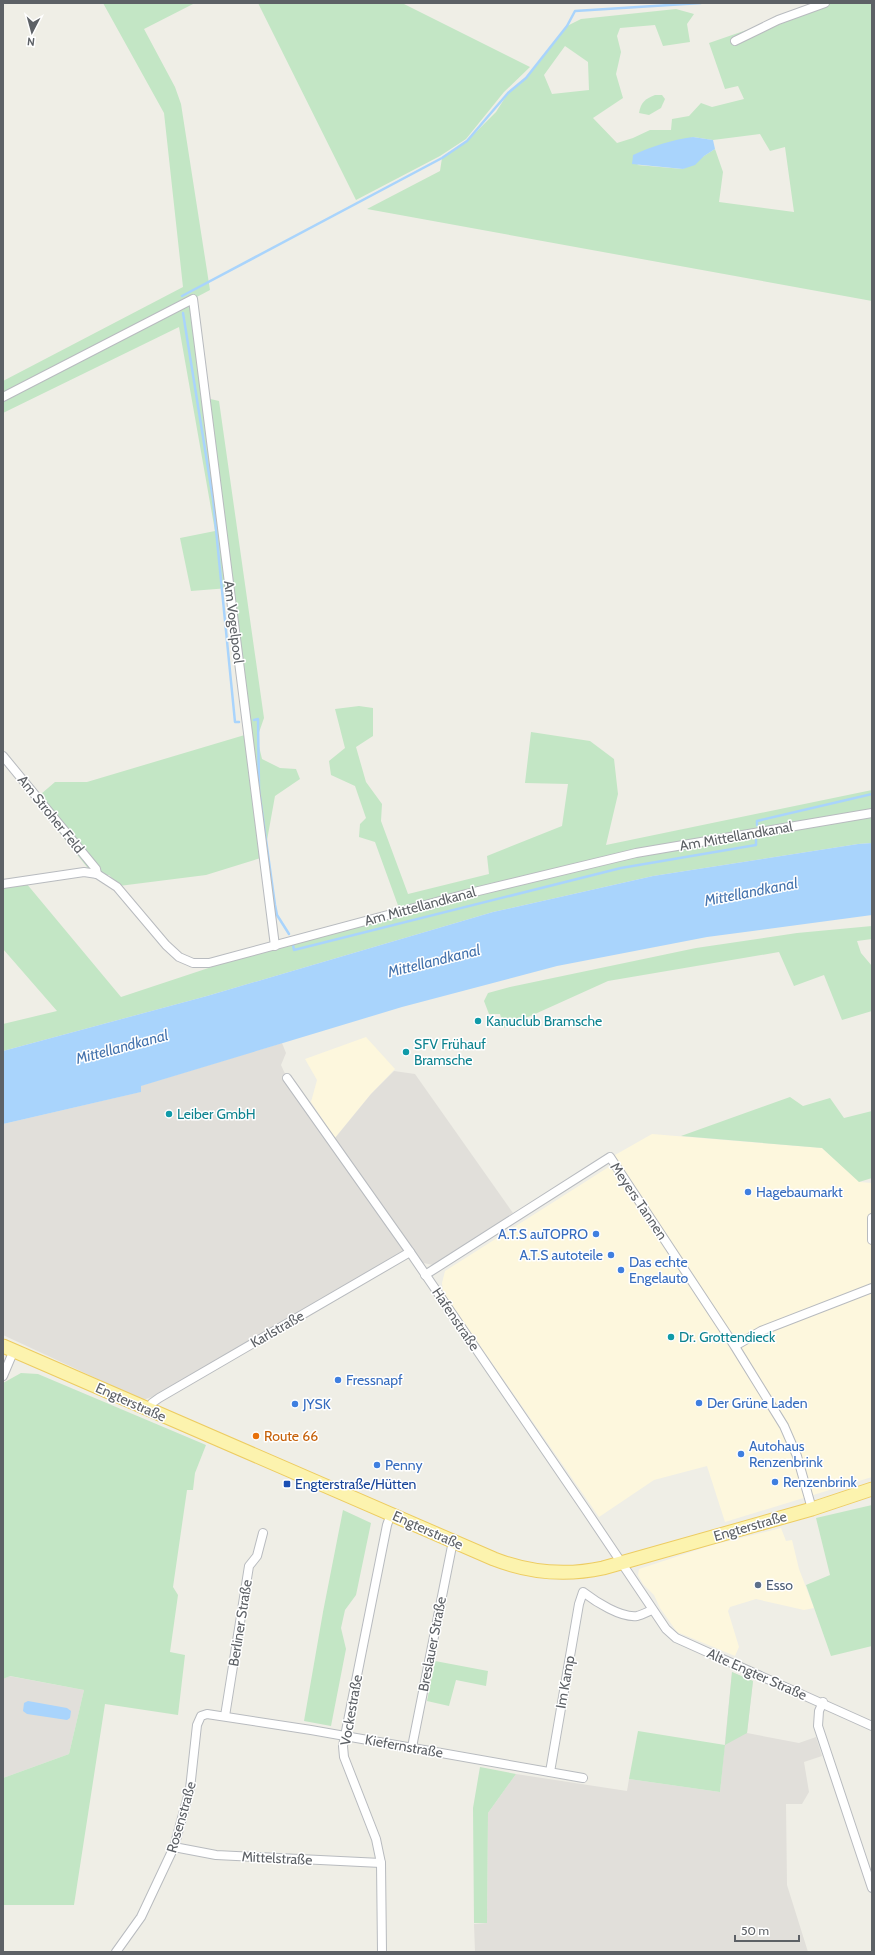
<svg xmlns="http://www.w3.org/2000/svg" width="875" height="1955" viewBox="0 0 875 1955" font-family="Cabin,sans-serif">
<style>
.commercial{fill:#fdf7dd}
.industrial{fill:#e1dfda}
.green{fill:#c3e6c5;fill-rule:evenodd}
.water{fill:#a9d4fc}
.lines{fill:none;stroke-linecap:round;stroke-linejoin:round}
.stream{stroke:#a9d4fc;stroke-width:2.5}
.minor-casing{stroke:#b8bbbf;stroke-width:10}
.primary-casing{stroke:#edcc61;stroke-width:15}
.minor{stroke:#fff;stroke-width:8}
.primary{stroke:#fcf3ae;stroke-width:13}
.culture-dot{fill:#0f9aa8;stroke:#fff;stroke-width:1.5}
.shop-dot{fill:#3f7fe0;stroke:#fff;stroke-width:1.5}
.food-dot{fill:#e8710a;stroke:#fff;stroke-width:1.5}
.transit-dot{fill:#1a4fb4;stroke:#fff;stroke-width:1.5}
.service-dot{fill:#5c6f8a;stroke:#fff;stroke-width:1.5}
.labels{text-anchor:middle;stroke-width:3;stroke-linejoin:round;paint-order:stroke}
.street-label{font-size:14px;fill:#5d6166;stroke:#fff}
.culture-label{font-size:14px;fill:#0d838f;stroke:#fff;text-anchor:start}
.shop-label{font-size:14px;fill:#366cbe;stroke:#fff;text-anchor:start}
.food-label{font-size:14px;fill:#c56008;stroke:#fff;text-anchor:start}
.transit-label{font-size:14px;fill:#164399;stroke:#fff;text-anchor:start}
.service-label{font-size:14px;fill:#4e5e75;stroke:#fff;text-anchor:start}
.water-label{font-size:15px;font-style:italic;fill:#4574ae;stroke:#fff}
</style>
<rect width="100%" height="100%" fill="#efeee6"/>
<g class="commercial">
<path d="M366,1037L395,1069L371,1094L335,1138L311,1102L317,1080L305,1059Z"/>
<path d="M652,1134L822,1148L860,1182L872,1183V1477L725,1522L707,1466L654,1480L599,1517L449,1301L443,1292L442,1283L445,1271L618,1161L615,1155Z"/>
<path d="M781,1528L786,1541L792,1540L799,1569L814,1608L804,1610L756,1599L730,1607L728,1611L739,1647L735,1656L677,1632L660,1608L654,1595L643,1584L638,1575L639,1569L712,1545Z"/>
</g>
<g class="industrial">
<path d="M282,1043L286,1053L281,1065L287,1078L410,1252L157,1395L143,1400L3,1335V1124L140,1092V1086Z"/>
<path d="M394,1071L415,1074L513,1213L433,1265L419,1262L335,1138L371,1094Z"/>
<path d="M732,1672L753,1681L747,1733L799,1743L816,1737L822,1756L804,1762L809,1792L802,1804H786L787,1885L808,1952H475L474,1924L487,1923L488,1813L516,1774L627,1791L629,1779L720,1792Z"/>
<path d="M9,1676L84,1690L69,1754L3,1778V1679Z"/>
</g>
<g class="green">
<path d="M103,3H195L144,29L175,87L181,104L210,290L193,299L206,398L219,401L264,718L257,738L262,759L280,768L296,769L300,779L275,796L264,857L206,875L119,886L109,875L94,876L34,800L55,782H87L248,734L229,588L191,591L180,538L215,531L179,327L3,413V381L183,287L164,113Z"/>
<path d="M258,3H402L530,67L504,92L466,139L440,156L356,200Z"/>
<path d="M825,3H872V301L367,209L440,171L442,158L467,141L496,112L508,93L526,78L567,26L581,19L676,9L694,14L687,24L690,42L663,46L655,25L620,28L617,36L621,52L616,74L623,98L593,118L617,143L633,138L650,130H671L672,119L689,116L701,103L712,107L744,99L738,86L725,89L709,43ZM565,46L588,62L589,90L552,94L544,75ZM760,134L770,151L785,147L794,212L719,202L723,172L715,149L683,169L637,165L693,137L713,140Z"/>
<path d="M655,95H662L665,99L661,108L649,115L639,113C641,102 645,99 655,95Z"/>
<path d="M359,706L373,708V736L356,747L366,782L382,804L381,821L408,894L489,874L487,856L562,826L568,784L525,783L531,732L590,741L614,759L618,794L606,845L872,790V843L858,844L653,876L493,912L207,996L3,1051V1024L57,1011L3,949V887L26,883L121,997L275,946L400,911L375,842L359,837L360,824L366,818L355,786L331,775L329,761L345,748L335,709Z"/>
<path d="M872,926V939L857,941L861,953L872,966V1011L842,1020L824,975L794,986L779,952L608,981L504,1028L500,1014H489L484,1001L488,993L510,987L696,948L797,933Z"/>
<path d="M790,1097L803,1106L830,1098L844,1118L872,1111V1178L859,1182L822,1148L681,1136Z"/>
<path d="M21,1373L38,1374L206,1445L195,1473L193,1490H187L173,1587L178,1595L170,1652L185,1655L178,1715L105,1704L74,1905H3V1778L69,1754L84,1690L10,1676L3,1679V1383Z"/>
<path d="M872,1505V1646L831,1656L806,1585L830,1575L816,1518Z"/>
<path d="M343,1510L371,1523L356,1595L345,1610L341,1628L346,1649L331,1726L304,1721L323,1612Z"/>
<path d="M435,1661L488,1671L486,1686L456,1680L449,1706L427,1701Z"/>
<path d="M732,1672L753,1681L747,1733L725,1745L720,1792L629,1779L638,1731L725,1745Z"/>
<path d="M480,1767L516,1774L488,1813L487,1923H474L473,1808Z"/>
</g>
<g class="water">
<path d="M693,137L713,140L715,149L704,156L695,165L683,169L632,164L633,155C653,146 671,140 693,137Z"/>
<path d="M872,843V915L707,937L557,966L402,1007L141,1086V1092L3,1124V1051L207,996L493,912L653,876L858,844Z"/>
<path d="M28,1701L67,1708L71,1711L70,1718L67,1720L27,1714L23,1711L24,1703Z"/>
</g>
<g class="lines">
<g class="stream">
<path d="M182,296L442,158L467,141L508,93L526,78L567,26L575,11L701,3"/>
<path d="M183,313L213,499L235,722H239"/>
<path d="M254,720L258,719L259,790L275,905L277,915L289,934"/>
<path d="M757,825V821L872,794"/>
<path d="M293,945L294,950L621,868L756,845V840"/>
</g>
<g class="minor-casing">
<g id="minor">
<path d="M735,41L778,20L825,3"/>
<path d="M3,397L193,299L275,946"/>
<path d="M3,756L96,869L97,874"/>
<path d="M3,884L84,872L97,874L117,887L166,945L179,957L193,963H209L466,894L636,853L872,813"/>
<path d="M287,1078L410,1252L586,1510L666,1629L676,1638L872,1726"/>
<path d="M872,1218V1240"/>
<path d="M425,1275L610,1157L734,1345L784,1426L797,1456L812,1509"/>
<path d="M735,1346L761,1331L872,1288"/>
<path d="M3,1376L14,1350"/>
<path d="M149,1410L152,1403L159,1398L410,1252"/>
<path d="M823,1702L819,1711L818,1726L872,1888"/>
<path d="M225,1716L249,1566L257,1556L263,1533"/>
<path d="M412,1747L453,1541"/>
<path d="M550,1772L579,1604L583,1592C596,1602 621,1618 637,1616C642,1615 647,1612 652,1610"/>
<path d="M174,1847L216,1855L381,1863"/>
<path d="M116,1952L141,1917L174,1847L190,1789L197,1725L201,1716L207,1714L311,1730L583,1778"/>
<path d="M382,1952L381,1863L376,1839L344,1757L343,1746L387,1525L391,1514"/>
</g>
</g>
<g class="primary-casing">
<path id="primary" d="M3,1346L494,1559C530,1573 566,1576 603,1568L812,1509L872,1489"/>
</g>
<use href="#minor" class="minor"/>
<use href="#primary" class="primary"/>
</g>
<g class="culture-dot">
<circle cx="478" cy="1021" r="4"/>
<circle cx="406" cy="1052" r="4"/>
<circle cx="169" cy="1114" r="4"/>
<circle cx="671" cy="1337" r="4"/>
</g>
<g class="shop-dot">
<circle cx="748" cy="1192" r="4"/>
<circle cx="596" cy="1234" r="4"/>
<circle cx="611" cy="1255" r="4"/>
<circle cx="621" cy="1270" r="4"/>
<circle cx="338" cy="1380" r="4"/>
<circle cx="699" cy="1403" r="4"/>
<circle cx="295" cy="1404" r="4"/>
<circle cx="741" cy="1454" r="4"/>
<circle cx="377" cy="1465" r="4"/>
<circle cx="775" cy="1482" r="4"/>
</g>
<circle class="food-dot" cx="256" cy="1436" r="4"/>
<rect class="transit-dot" x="283" y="1480" width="8" height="8" rx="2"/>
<circle class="service-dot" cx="758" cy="1585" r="4"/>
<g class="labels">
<g class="street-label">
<text transform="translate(234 622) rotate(83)" y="5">Am Vogelpool</text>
<text transform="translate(51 814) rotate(51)" y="5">Am Stroher Feld</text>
<text transform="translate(736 836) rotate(-10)" y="5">Am Mittellandkanal</text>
<text transform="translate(420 906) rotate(-15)" y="5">Am Mittellandkanal</text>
<text transform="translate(639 1201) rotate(56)" y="5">Meyers Tannen</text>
<text transform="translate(456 1319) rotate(56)" y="5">Hafenstraße</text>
<text transform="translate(277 1329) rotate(-30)" y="5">Karlstraße</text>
<text transform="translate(131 1402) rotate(24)" y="5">Engterstraße</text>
<text transform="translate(750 1526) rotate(-16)" y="5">Engterstraße</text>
<text transform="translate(428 1530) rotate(24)" y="5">Engterstraße</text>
<text transform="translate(240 1623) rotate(-81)" y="5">Berliner Straße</text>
<text transform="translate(432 1644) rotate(-79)" y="5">Breslauer Straße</text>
<text transform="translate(757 1674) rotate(24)" y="5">Alte Engter Straße</text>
<text transform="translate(565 1682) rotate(-80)" y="5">Im Kamp</text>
<text transform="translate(351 1710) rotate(-80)" y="5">Vockestraße</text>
<text transform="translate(404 1746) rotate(10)" y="5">Kiefernstraße</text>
<text transform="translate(181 1817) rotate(-74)" y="5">Rosenstraße</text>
<text transform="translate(277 1858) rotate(3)" y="5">Mittelstraße</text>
</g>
<g class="culture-label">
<text x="486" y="1026">Kanuclub Bramsche</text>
<text x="414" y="1049">SFV Frühauf<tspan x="414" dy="16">Bramsche</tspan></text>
<text x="177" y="1119">Leiber GmbH</text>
<text x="679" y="1342">Dr. Grottendieck</text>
</g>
<g class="shop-label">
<text x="756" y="1197">Hagebaumarkt</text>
<text x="588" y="1239" text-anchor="end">A.T.S auTOPRO</text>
<text x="603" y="1260" text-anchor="end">A.T.S autoteile</text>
<text x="629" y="1267">Das echte<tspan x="629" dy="16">Engelauto</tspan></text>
<text x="346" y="1385">Fressnapf</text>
<text x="707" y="1408">Der Grüne Laden</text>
<text x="303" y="1409">JYSK</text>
<text x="749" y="1451">Autohaus<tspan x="749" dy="16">Renzenbrink</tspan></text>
<text x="385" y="1470">Penny</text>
<text x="783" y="1487">Renzenbrink</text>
</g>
<g class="food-label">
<text x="264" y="1441">Route 66</text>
</g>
<g class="transit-label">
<text x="295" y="1489">Engterstraße/Hütten</text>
</g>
<g class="service-label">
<text x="766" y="1590">Esso</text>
</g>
<g class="water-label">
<text transform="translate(751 892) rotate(-11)" y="5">Mittellandkanal</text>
<text transform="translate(434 961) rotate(-14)" y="5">Mittellandkanal</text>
<text transform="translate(122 1047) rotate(-15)" y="5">Mittellandkanal</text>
</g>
</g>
<rect width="875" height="1955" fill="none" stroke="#5d6166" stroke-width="8"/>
<g transform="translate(32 32) rotate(186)" stroke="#ffffff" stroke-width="3" paint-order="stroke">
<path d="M0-3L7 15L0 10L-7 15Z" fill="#5d6166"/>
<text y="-6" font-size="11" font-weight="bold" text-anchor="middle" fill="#5d6166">N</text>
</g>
<path d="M735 1935v6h64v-6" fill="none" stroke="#5d6166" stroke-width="2"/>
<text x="741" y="1935" font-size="12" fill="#5d6166" stroke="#ffffff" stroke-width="3" paint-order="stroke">50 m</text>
</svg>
